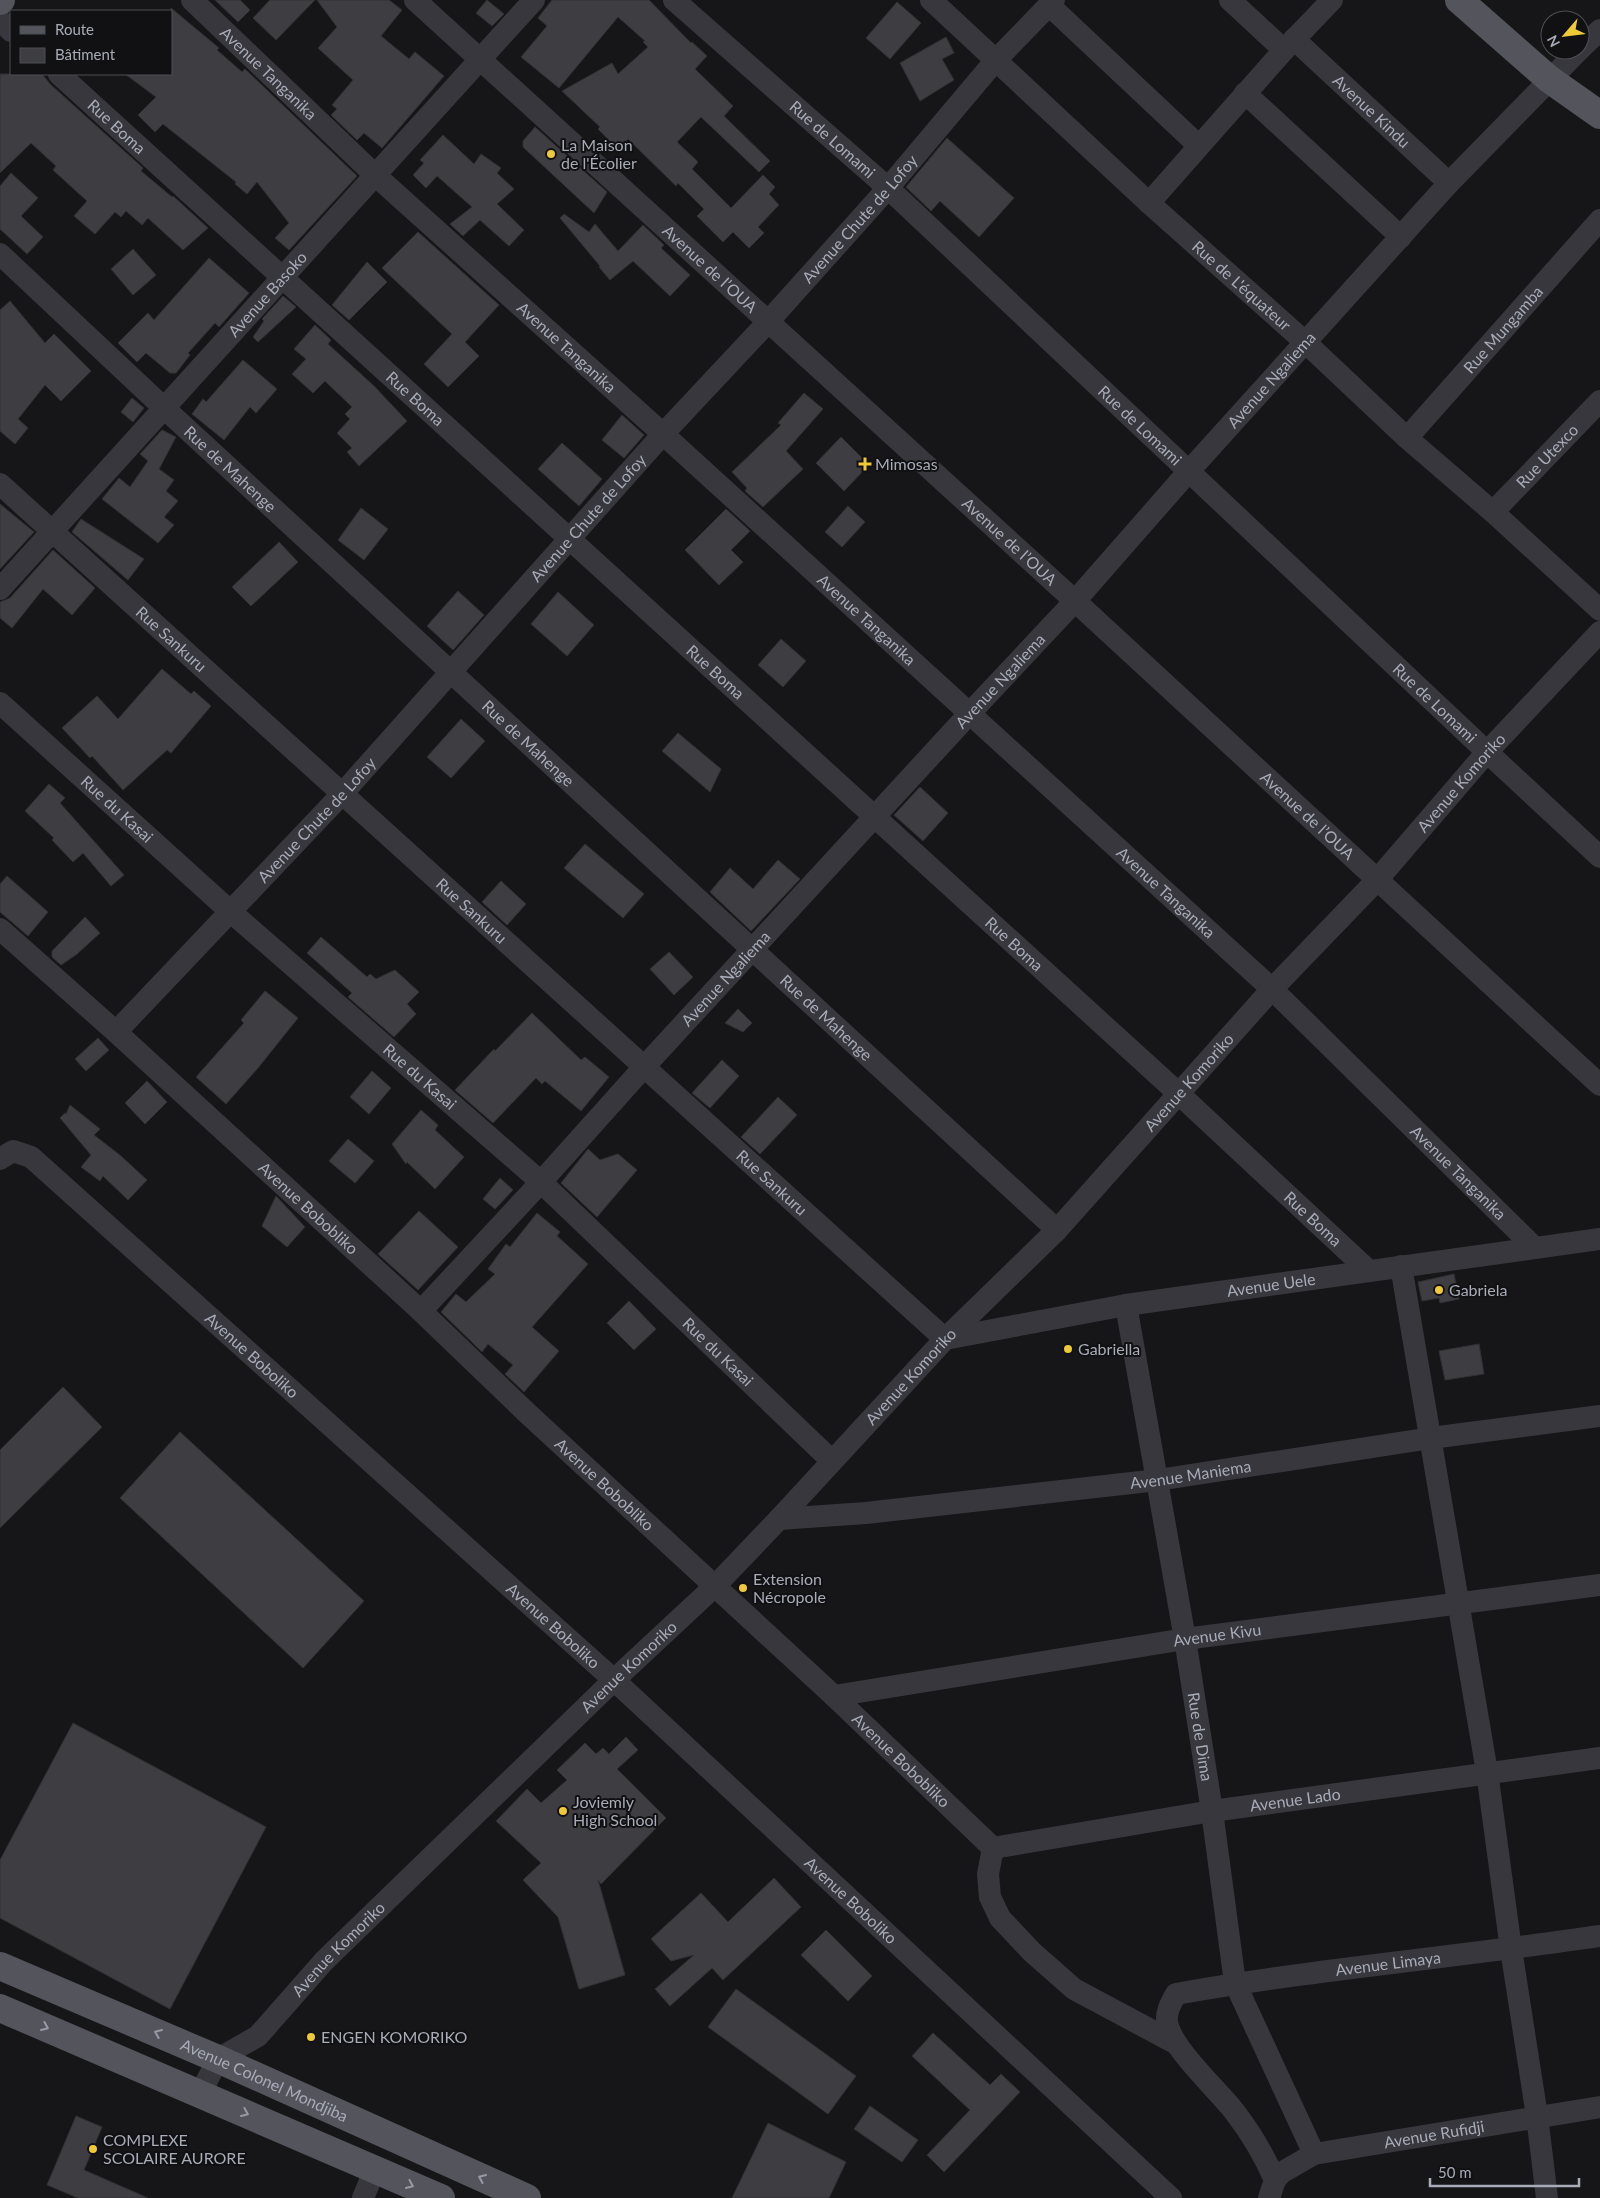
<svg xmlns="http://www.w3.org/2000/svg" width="1600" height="2198" viewBox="0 0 1600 2198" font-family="Lato,sans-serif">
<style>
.building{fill:#3e3e42;stroke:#313034}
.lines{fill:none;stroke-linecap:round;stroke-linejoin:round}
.minor{stroke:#37373d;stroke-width:22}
.major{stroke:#53545c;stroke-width:28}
.oneway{stroke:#979aa6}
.poi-dot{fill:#efca38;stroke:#111113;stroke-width:2}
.labels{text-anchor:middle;stroke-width:4;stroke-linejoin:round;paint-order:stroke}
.street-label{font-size:16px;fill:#a8abb8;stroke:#111113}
.poi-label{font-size:16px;fill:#a8abb8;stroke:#111113;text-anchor:start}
</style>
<rect width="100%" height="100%" fill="#161618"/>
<g class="building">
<path d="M215,0H240L250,10L238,22Z"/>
<path d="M270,0H315L276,40L253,18Z"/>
<path d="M317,0H389L402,10L381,36L409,59L415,52L444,76L382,148L364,133L357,140L331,115L337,109L332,105L353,80L318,48L337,27Z"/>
<path d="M487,0L504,14L492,26L476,13Z"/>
<path d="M552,0H649L691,43L692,42L707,56L695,69L733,106L724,116L770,161L759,172L701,117L677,142L698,162L692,169L731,208L763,175L775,187L769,194L779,205L758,227L764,233L749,248L733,232L723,242L697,216L704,209L678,183L676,186L628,139L618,149L598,129L600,127L562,91L612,63L618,74L648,47L643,42L645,41L618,17L559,88L521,57L547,26L538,18Z"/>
<path d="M897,2L921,23L890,59L866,38Z"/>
<path d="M171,8L219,48L217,50L242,72L245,69L357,176L289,250L275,238L289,223L257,182L247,194L235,184L236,182L163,124L155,132L138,115L156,97L125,74H171Z"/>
<path d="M946,37L954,53L942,59L954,80L920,101L900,63Z"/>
<path d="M0,74H42L50,84L143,168L141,171L172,197L173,196L208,228L183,250L148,218L142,225L126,211L121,217L115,212L95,234L74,216L87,201L53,170L56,166L31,143L0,173Z"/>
<path d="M535,127L607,192L594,213L523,147V141Z"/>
<path d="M443,135L474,164L481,154L501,168L497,173L514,189L497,204L524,230L509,246L480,220L463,236L450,224L472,207L437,176L426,188L413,175L424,163L420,160Z"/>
<path d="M947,138L1014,198L979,237L940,201L931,211L906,187Z"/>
<path d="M11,173L38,198L21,216L43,237L27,254L0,229V186Z"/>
<path d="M564,214L589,232L595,224L618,251L643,225L664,245L661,248L690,275L670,296L633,261L610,280L599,267L600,266L560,218Z"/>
<path d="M418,232L499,305L465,342L479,356L448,387L424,364L452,334L382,268Z"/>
<path d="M133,249L156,275L133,295L111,269Z"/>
<path d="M209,258L249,293L219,327L215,323L188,353L190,355L176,373H170L146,353L137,362L118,343L148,313L154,320Z"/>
<path d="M367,262L387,282L349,320L332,305Z"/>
<path d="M283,296L296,307L258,342L253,337L264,321L262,319Z"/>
<path d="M10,301L45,343L54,334L91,371L61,401L45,385L18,419L28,428L15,444L0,431V310Z"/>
<path d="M315,325L331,340L328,344L374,386L407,421L359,466L347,452L352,448L337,433L350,419L345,414L352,407L325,381L313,393L292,374L306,359L294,349Z"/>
<path d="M243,360L277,389L256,413L250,407L224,440L192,414L203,399L206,402Z"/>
<path d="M804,393L823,409L786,451L803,469L763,507L745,491L747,488L732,472L781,425L778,423Z"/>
<path d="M132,398L144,408L133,422L121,412Z"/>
<path d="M622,415L644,435L624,458L602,440Z"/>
<path d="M162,430L176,437L159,469L174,480L166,491L178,501L164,517L174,525L158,543L102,499L119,478L130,487L148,461L140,454Z"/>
<path d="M841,437L869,465L844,491L816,463Z"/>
<path d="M562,443L602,479L579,506L538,469Z"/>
<path d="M0,504L34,532L0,569Z"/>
<path d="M848,506L865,522L842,547L825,532Z"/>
<path d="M361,508L388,529L364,560L338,540Z"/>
<path d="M726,509L750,531L731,550L743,562L719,585L685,550Z"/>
<path d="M81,519L144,559L128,580L72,532Z"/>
<path d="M279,542L298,562L251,606L232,587Z"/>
<path d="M53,550L95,588L72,615L43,589L12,628L0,618V602L10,598Z"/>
<path d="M458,591L484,615L453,650L427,626Z"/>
<path d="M558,592L594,625L567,656L531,624Z"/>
<path d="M781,639L806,661L783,687L758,665Z"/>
<path d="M162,669L191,694L194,691L211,706L171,753L167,750L123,790L92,756L90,758L62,728L97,696L118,719Z"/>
<path d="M461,719L485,741L451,778L427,757Z"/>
<path d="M678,733L721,769L710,792L662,751Z"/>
<path d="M49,784L65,798L60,803L124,875L111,886L83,853L73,862L52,840L54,838L25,811Z"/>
<path d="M920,787L948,813L923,841L894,815Z"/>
<path d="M585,844L644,894L623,918L564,868Z"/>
<path d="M778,860L800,879L751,931L710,892L730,868L753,889Z"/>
<path d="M7,876L48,912L28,936L0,912V884Z"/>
<path d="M501,881L526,904L507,925L482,902Z"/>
<path d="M85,917L100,933L77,954L61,965L52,957V951Z"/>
<path d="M321,937L367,977L370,974L376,979L395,970L419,992L407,1004L416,1014L394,1037L348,997L352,993L307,953Z"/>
<path d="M669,952L693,977L674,995L650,969Z"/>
<path d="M265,991L298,1018L258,1068L226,1104L196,1077L244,1023L241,1020Z"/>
<path d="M738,1009L752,1023L743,1032L725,1023Z"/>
<path d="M532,1013L581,1060L585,1057L609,1077L581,1111L545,1081L542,1084L536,1078L493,1123L455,1090L494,1049L495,1051Z"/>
<path d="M98,1038L109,1050L86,1071L75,1059Z"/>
<path d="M722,1060L739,1076L710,1108L692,1093Z"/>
<path d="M372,1071L391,1088L369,1114L350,1097Z"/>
<path d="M147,1081L167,1102L145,1124L125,1103Z"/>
<path d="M778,1097L797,1115L760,1154L741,1137Z"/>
<path d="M70,1105L100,1129L94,1135L121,1156L147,1180L128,1200L103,1176L100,1181L81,1167L91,1155L60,1118L65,1113L66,1114Z"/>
<path d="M421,1110L438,1125L435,1130L464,1157L435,1189L407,1162L406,1164L392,1144Z"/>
<path d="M348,1139L374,1161L355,1183L329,1161Z"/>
<path d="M588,1149L600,1160L618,1154L637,1170L597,1217L561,1183Z"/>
<path d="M500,1178L513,1190L495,1209L483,1199Z"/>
<path d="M276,1196L305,1227L287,1247L262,1226Z"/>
<path d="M419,1211L458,1247L418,1290L378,1254Z"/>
<path d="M537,1213L560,1232L557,1236L588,1264L532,1327L559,1351L524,1392L505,1374L513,1365L488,1344L482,1352L441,1312L456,1294L466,1302L495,1274L488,1269L506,1244L510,1247Z"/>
<path d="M1454,1274L1459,1299L1440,1303L1439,1298L1422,1301L1418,1282Z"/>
<path d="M629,1301L656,1329L634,1350L607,1323Z"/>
<path d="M1479,1344L1484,1374L1445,1380L1439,1351Z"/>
<path d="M63,1387L102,1427L0,1528V1450Z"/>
<path d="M180,1432L364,1601L303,1668L120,1498Z"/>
<path d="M73,1723L266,1827L170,2009L0,1918V1860Z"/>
<path d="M626,1737L638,1750L617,1769L666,1818L601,1884L598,1880L625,1975L579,1989L558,1917L523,1880L541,1863L496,1821L527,1789L541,1803L567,1780L557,1770L585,1743L596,1754L603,1748L609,1754Z"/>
<path d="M774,1878L801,1907L723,1980L712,1968L670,2006L655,1989L694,1955L671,1961L651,1939L701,1893L728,1922Z"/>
<path d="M826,1930L872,1976L848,2001L801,1955Z"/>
<path d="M736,1989L856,2076L828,2114L708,2027Z"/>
<path d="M933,2033L990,2085L1001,2074L1020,2092L944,2172L927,2155L970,2110L912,2056Z"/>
<path d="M870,2106L918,2140L902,2162L854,2129Z"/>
<path d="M76,2116L102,2127L84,2170L148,2198H78L47,2185Z"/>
<path d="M768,2123L846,2162L829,2198H732Z"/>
</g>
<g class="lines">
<g class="minor">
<path id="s1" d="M192,0L375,175L663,434L1272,989L1534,1247"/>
<path id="s2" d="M415,0L1075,601L1600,1085"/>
<path id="s3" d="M674,0L888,188L1487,752L1600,857"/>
<path id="s4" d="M931,0L1149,203L1305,342L1407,438L1493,512L1600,610"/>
<path d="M1230,0L1284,50"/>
<path d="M1049,5L1199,146"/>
<path d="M0,20L11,31"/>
<path id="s5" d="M1294,39L1449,183"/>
<path d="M1580,49L1600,30"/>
<path id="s6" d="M59,74L1178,1093L1369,1271"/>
<path d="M1245,93L1401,237"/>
<path d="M1149,203L1284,50L1332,0"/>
<path id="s7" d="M0,254L164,408L1057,1230"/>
<path id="s8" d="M1407,438L1600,220"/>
<path id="s9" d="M0,484L945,1339L1126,1305L1600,1239"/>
<path id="s10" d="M1493,512L1600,401"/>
<path id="s11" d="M0,589L534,0"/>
<path id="s12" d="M0,703L231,912L541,1182L832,1461"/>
<path id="s13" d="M0,929L116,1032L421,1311L526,1412L834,1696L993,1848L988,1874L990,1897L1000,1918L1032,1952L1074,1989L1175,2043"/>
<path id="s14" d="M116,1032L342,794L663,434L767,323L888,188L995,61L1054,0"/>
<path id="s15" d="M0,1159L13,1151L31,1157L614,1680L1171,2198"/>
<path d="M1401,1266L1487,1772L1511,1949L1537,2116L1547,2198"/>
<path id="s16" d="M1126,1305L1185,1639L1212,1811L1235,1983L1314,2154"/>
<path id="s17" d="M421,1311L541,1182L644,1067L970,713L1075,601L1189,471L1449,183L1579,50"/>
<path id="s18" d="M779,1519L866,1513L1158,1480L1431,1438L1600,1416"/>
<path id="s19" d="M834,1696L1185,1639L1600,1585"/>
<path id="s20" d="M993,1848L1212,1811L1600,1758"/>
<path id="s21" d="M200,2094L218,2059L258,2036L324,1961L614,1680L716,1585L779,1519L945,1339L1057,1230L1272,989L1377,880L1487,752L1600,632"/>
<path id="s22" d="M1275,2180L1281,2173L1314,2154L1600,2107"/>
<path d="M363,2198L375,2169"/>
<path id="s23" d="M1269,2198L1275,2180C1264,2155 1251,2133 1234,2111C1217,2089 1171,2048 1167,2022C1166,2011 1171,2003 1176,1994C1316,1969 1459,1957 1600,1936"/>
</g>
<g class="major">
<path d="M1459,0L1549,79L1600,115"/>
<path d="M0,1L1,0"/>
<path id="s24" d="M0,1966L218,2059L527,2198"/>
<path d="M0,2008L441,2198"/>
</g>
</g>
<defs><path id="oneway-chevron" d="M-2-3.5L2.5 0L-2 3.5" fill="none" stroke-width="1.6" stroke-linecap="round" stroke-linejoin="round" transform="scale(1.25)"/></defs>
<g class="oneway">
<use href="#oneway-chevron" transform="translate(45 2027) rotate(23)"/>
<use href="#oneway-chevron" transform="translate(158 2033) rotate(-157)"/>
<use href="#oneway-chevron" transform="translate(245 2113) rotate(23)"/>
<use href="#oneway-chevron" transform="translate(482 2178) rotate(-156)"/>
<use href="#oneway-chevron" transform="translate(410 2185) rotate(24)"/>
</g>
<g class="poi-dot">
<circle cx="551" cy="154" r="5"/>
<path d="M862.5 456.5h5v5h5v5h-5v5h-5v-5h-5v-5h5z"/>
<circle cx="1439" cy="1290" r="5"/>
<circle cx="1068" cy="1349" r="5"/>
<circle cx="743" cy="1588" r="5"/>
<circle cx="563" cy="1811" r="5"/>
<circle cx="311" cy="2037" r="5"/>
<circle cx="93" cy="2149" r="5"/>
</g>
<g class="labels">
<g class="street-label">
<text dy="6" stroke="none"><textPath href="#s1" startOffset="106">Avenue Tanganika</textPath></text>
<text dy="6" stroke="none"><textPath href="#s5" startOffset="106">Avenue Kindu</textPath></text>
<text dy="6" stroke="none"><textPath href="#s6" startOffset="78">Rue Boma</textPath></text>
<text dy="6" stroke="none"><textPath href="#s3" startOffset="211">Rue de Lomami</textPath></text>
<text dy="6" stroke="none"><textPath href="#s14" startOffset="1102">Avenue Chute de Lofoy</textPath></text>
<text dy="6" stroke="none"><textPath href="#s2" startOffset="399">Avenue de l’OUA</textPath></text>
<text dy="6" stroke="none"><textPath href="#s4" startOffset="422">Rue de L'équateur</textPath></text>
<text dy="6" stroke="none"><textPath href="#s11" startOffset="398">Avenue Basoko</textPath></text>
<text dy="6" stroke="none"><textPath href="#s8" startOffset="145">Rue Mungamba</textPath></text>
<text dy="6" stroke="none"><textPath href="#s1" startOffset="511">Avenue Tanganika</textPath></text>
<text dy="6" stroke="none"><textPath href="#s17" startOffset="1261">Avenue Ngaliema</textPath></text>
<text dy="6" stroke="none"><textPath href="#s6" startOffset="482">Rue Boma</textPath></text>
<text dy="6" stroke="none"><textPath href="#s3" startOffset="631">Rue de Lomami</textPath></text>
<text dy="6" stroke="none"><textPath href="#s10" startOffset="78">Rue Utexco</textPath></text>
<text dy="6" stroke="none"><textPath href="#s7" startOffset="315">Rue de Mahenge</textPath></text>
<text dy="6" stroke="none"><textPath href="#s14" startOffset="698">Avenue Chute de Lofoy</textPath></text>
<text dy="6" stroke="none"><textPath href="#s2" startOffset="804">Avenue de l’OUA</textPath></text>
<text dy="6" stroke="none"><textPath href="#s1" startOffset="916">Avenue Tanganika</textPath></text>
<text dy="6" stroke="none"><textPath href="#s9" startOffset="231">Rue Sankuru</textPath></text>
<text dy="6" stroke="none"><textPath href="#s6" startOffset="888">Rue Boma</textPath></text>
<text dy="6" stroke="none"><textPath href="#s17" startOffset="856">Avenue Ngaliema</textPath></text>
<text dy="6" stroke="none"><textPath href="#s3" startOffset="1036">Rue de Lomami</textPath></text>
<text dy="6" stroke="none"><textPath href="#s7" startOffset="720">Rue de Mahenge</textPath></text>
<text dy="6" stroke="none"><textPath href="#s21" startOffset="1824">Avenue Komoriko</textPath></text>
<text dy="6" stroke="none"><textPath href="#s12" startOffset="158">Rue du Kasai</textPath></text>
<text dy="6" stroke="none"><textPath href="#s2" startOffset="1209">Avenue de l’OUA</textPath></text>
<text dy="6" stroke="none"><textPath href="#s14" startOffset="292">Avenue Chute de Lofoy</textPath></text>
<text dy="6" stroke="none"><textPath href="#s1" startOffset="1321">Avenue Tanganika</textPath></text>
<text dy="6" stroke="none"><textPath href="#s9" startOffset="636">Rue Sankuru</textPath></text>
<text dy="6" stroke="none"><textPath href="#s6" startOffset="1292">Rue Boma</textPath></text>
<text dy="6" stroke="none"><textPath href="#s17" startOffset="451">Avenue Ngaliema</textPath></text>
<text dy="6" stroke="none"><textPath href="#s7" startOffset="1125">Rue de Mahenge</textPath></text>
<text dy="6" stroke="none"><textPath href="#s12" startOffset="562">Rue du Kasai</textPath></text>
<text dy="6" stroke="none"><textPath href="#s21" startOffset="1419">Avenue Komoriko</textPath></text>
<text dy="6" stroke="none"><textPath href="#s1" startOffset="1726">Avenue Tanganika</textPath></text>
<text dy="6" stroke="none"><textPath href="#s9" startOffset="1041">Rue Sankuru</textPath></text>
<text dy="6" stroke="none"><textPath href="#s13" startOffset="416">Avenue Bobobliko</textPath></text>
<text dy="6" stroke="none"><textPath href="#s6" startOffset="1698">Rue Boma</textPath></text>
<text dy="6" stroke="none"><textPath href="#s9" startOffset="1605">Avenue Uele</textPath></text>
<text dy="6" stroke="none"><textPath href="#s12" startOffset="968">Rue du Kasai</textPath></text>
<text dy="6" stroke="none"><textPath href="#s15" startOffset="331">Avenue Boboliko</textPath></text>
<text dy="6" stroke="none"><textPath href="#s21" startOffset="1014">Avenue Komoriko</textPath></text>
<text dy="6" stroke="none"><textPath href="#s18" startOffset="414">Avenue Maniema</textPath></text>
<text dy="6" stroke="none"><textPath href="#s13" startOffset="821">Avenue Bobobliko</textPath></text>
<text dy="6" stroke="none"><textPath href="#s15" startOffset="736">Avenue Boboliko</textPath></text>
<text dy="6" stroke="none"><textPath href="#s19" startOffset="388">Avenue Kivu</textPath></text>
<text dy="6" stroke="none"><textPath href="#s21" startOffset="609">Avenue Komoriko</textPath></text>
<text dy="6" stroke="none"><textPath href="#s16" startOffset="438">Rue de Dima</textPath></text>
<text dy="6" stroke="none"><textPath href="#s13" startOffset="1226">Avenue Bobobliko</textPath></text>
<text dy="6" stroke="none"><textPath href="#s20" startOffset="306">Avenue Lado</textPath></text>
<text dy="6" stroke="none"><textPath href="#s15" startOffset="1141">Avenue Boboliko</textPath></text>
<text dy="6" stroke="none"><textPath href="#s21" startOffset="204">Avenue Komoriko</textPath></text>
<text dy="6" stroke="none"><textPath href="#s23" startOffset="456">Avenue Limaya</textPath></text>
<text dy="6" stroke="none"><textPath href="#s24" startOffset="288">Avenue Colonel Mondjiba</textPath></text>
<text dy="6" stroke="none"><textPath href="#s22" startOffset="169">Avenue Rufidji</textPath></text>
</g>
<g class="poi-label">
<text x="561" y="151">La Maison<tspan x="561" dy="18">de l'Écolier</tspan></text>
<text x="875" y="470">Mimosas</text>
<text x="1449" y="1296">Gabriela</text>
<text x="1078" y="1355">Gabriella</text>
<text x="753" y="1585">Extension<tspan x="753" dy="18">Nécropole</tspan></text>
<text x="573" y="1808">Joviemly<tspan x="573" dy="18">High School</tspan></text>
<text x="321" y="2043">ENGEN KOMORIKO</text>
<text x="103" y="2146">COMPLEXE<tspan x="103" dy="18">SCOLAIRE AURORE</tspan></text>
</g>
</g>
<rect x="10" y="10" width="162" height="65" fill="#111113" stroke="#4d4f55"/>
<rect x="20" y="26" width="25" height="8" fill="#53545c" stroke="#4d4f55"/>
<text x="55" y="35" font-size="15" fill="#a8abb8">Route</text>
<rect x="20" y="48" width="25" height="15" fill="#3e3e42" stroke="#4d4f55"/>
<text x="55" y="60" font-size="15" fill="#a8abb8">Bâtiment</text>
<g transform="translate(1565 35) rotate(242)"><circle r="24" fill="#111113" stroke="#4d4f55"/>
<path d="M0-4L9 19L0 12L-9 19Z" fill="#efca38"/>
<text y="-8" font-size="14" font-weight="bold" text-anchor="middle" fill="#a8abb8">N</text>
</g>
<path d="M1430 2178v8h149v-8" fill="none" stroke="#a8abb8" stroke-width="2.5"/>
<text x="1438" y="2178" font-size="15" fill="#a8abb8" stroke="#111113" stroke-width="4" paint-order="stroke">50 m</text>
</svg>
